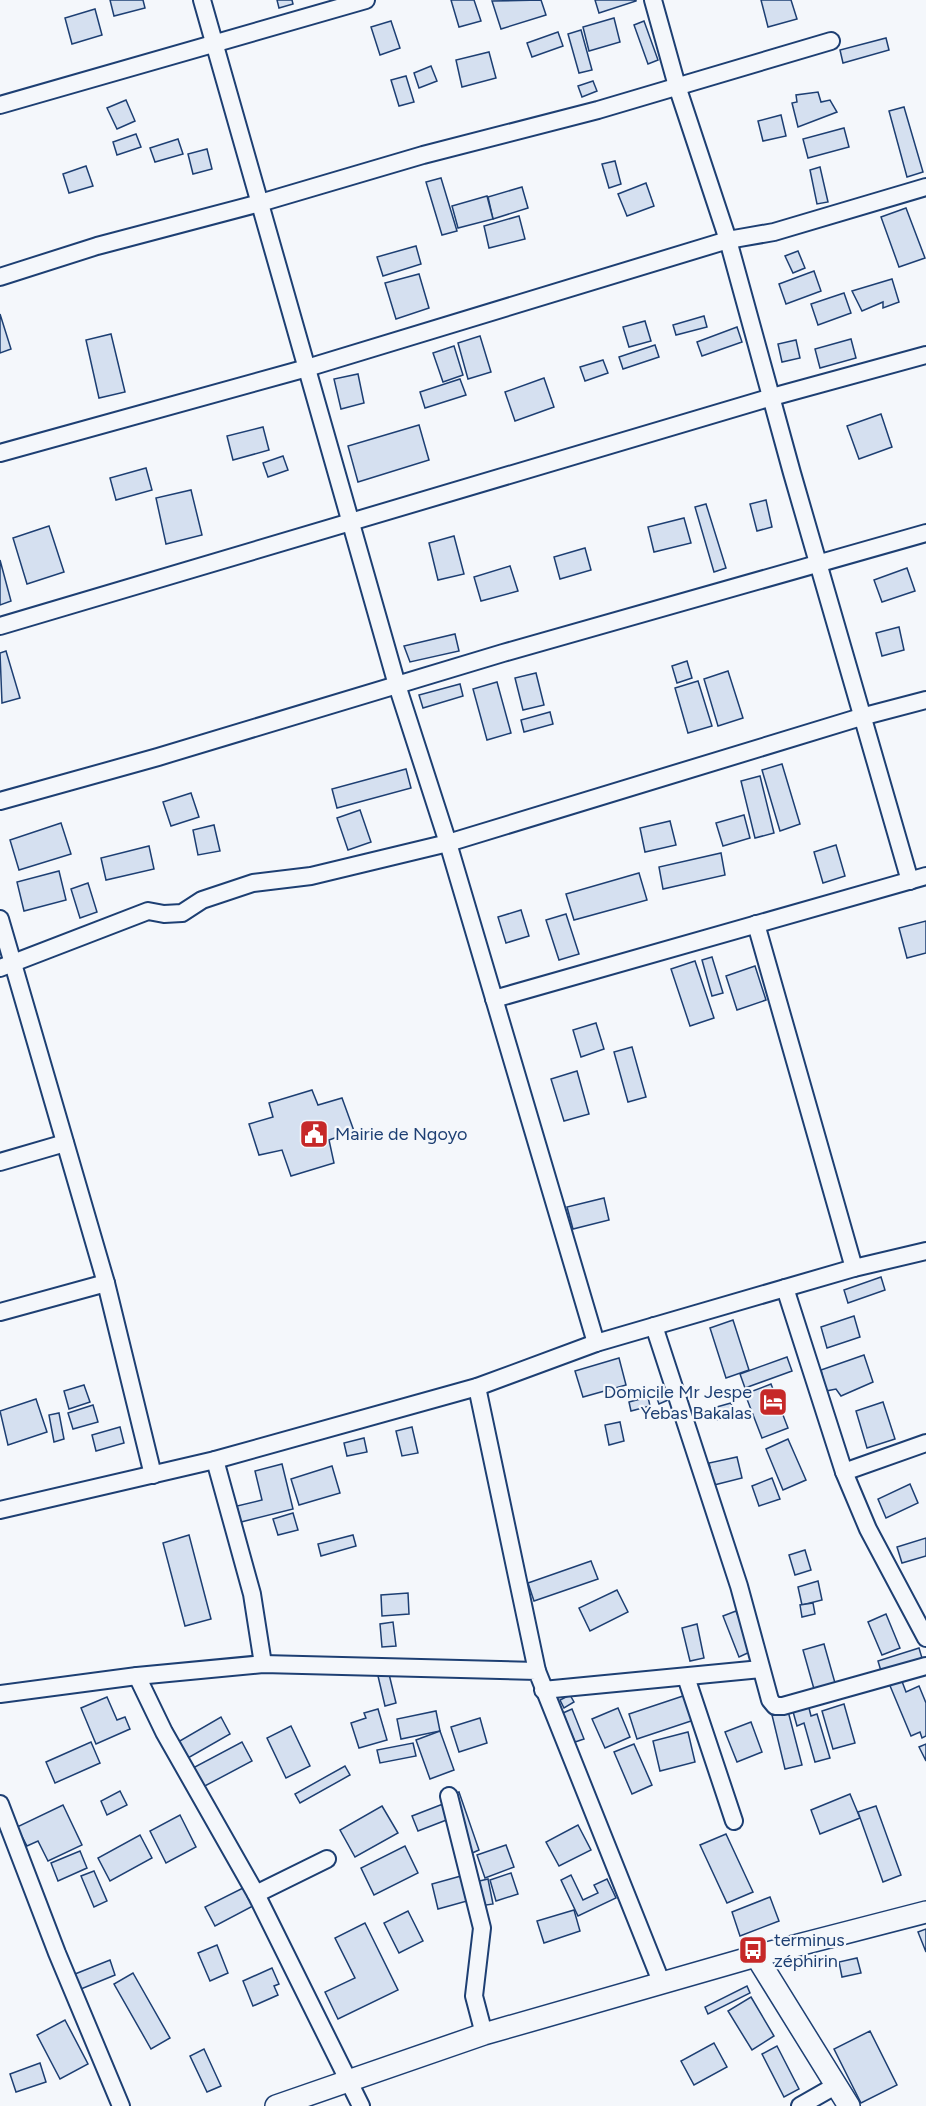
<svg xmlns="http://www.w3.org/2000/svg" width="926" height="2106" viewBox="0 0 926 2106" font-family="Figtree,sans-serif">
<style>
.building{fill:#d5e0f0;stroke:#1d3f73;stroke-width:1.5}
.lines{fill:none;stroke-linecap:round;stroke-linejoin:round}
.minor-casing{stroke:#1d3f73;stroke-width:20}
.tertiary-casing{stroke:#1d3f73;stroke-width:24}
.minor{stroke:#f4f7fb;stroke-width:16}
.tertiary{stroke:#f4f7fb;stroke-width:21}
.labels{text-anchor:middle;stroke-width:4.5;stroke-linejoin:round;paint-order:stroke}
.poi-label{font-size:18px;fill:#1d3f73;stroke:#f4f7fb;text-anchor:start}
</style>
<rect width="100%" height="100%" fill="#f4f7fb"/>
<g class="building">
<path d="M110,0H143L145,8L114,16Z"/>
<path d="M277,0H292L293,4L279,8Z"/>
<path d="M451,0H474L481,21L459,27Z"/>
<path d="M541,0L546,15L501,29L492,1Z"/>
<path d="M595,0H636V1L599,13Z"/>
<path d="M761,0H791L797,19L768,27Z"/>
<path d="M95,9L102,35L72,44L65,18Z"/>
<path d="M614,18L620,42L589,51L583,27Z"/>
<path d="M391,21L400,48L380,55L371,27Z"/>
<path d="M644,21L658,60L648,64L634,25Z"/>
<path d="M581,30L592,70L579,73L568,34Z"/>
<path d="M558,32L563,46L532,57L527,43Z"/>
<path d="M886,38L889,50L843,63L840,50Z"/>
<path d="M489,52L496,78L462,87L456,60Z"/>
<path d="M431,66L437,81L419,88L414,73Z"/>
<path d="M406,76L414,102L399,106L391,80Z"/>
<path d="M593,81L597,91L582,97L578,86Z"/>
<path d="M818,92L821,102L830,100L837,112L798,127L792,103L797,102L796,95Z"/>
<path d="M126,100L135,121L117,129L107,108Z"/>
<path d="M904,107L923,172L907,177L889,111Z"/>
<path d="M781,115L786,136L763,141L758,121Z"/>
<path d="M844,128L849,147L808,158L803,139Z"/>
<path d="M136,134L141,147L117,155L113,142Z"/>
<path d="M178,139L183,154L155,162L150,148Z"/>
<path d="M207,149L212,169L193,174L188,154Z"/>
<path d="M615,161L621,184L609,188L602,164Z"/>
<path d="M86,166L93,186L69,193L63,174Z"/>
<path d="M820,167L828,202L817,204L810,170Z"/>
<path d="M441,178L457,231L442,235L426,182Z"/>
<path d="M646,183L654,206L627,216L618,194Z"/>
<path d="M522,187L528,208L493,219L488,197Z"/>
<path d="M487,196L493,219L458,228L452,206Z"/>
<path d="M906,208L925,258L899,267L881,217Z"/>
<path d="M519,216L525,239L489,248L484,226Z"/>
<path d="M416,246L421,264L383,276L377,257Z"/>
<path d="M798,251L805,268L793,273L785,256Z"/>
<path d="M814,271L821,291L786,304L779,284Z"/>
<path d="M419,274L429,308L396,319L385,283Z"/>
<path d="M892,279L899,302L883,308V302L862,311L852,291Z"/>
<path d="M844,293L851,313L818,325L811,304Z"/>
<path d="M0,314L11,349L0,353Z"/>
<path d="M704,316L707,327L676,335L673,325Z"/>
<path d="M645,321L651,341L629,347L623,327Z"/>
<path d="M737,327L742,342L702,356L697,342Z"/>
<path d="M111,334L125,392L99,398L86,340Z"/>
<path d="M480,336L491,372L468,379L458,343Z"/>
<path d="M851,339L856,358L820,368L815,349Z"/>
<path d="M796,340L800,358L782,362L778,344Z"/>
<path d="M655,345L659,357L623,369L619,357Z"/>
<path d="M454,346L463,375L443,382L433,353Z"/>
<path d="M603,360L608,373L585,381L580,367Z"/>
<path d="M358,374L364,403L341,409L334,379Z"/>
<path d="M544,378L554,407L515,421L505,392Z"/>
<path d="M460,379L466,395L425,408L420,392Z"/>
<path d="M881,414L892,447L859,459L847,426Z"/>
<path d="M419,425L429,460L358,482L348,446Z"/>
<path d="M263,427L269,450L233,460L227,436Z"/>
<path d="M283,456L288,470L268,477L263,463Z"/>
<path d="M146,468L152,490L116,500L110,478Z"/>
<path d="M191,490L202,535L166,544L156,498Z"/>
<path d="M766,500L772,527L757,531L750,504Z"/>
<path d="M706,504L726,568L714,572L695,507Z"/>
<path d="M684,518L691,543L654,552L648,527Z"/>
<path d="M49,526L64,572L27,584L13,538Z"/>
<path d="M454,536L464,574L438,580L429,543Z"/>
<path d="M585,548L591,570L560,579L554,557Z"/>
<path d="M0,560L11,601L0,605Z"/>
<path d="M510,566L518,591L481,601L474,577Z"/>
<path d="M907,568L915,591L882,602L874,580Z"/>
<path d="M899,627L904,650L882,656L876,633Z"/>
<path d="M455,634L459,651L410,662L404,646Z"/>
<path d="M6,651L20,698L2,703L0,653Z"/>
<path d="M687,661L692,678L677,683L672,666Z"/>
<path d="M728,671L743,718L718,726L704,679Z"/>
<path d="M536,673L544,705L523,710L515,678Z"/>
<path d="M698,681L712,726L688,733L675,688Z"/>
<path d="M497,682L511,733L487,740L473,689Z"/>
<path d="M460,684L463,696L423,708L419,695Z"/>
<path d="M550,712L553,724L524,732L521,720Z"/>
<path d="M782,764L800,824L780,831L762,770Z"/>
<path d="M406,769L411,788L337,808L332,789Z"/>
<path d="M760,776L774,833L755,838L741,781Z"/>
<path d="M191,793L199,817L171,826L163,802Z"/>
<path d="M360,810L371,842L348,850L337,818Z"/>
<path d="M744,815L750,838L723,846L716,823Z"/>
<path d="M670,821L676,845L645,852L640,828Z"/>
<path d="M61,823L71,854L19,870L10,840Z"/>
<path d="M214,825L220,851L198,855L193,830Z"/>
<path d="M836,845L845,876L823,883L814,852Z"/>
<path d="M149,846L154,869L106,880L101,858Z"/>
<path d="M721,853L725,875L663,889L659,867Z"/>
<path d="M59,871L66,900L24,911L17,882Z"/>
<path d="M639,873L647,900L574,920L566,894Z"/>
<path d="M88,883L97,912L80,918L71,889Z"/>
<path d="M521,910L529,936L506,943L498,917Z"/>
<path d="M566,914L579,954L559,960L546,920Z"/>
<path d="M926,921V953L907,958L899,928Z"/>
<path d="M712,957L723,993L712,996L702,960Z"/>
<path d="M695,961L714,1018L690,1026L671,969Z"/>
<path d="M755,966L766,1000L737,1010L726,976Z"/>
<path d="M596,1023L604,1049L581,1057L573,1030Z"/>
<path d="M632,1047L646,1097L628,1102L614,1052Z"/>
<path d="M577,1071L589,1114L564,1121L551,1079Z"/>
<path d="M312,1090L318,1105L342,1098L354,1131L329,1140L334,1163L291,1176L282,1150L259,1155L249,1124L273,1117L269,1103Z"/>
<path d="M604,1198L609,1220L573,1229L567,1207Z"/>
<path d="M881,1277L885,1290L848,1303L844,1290Z"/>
<path d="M854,1316L860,1337L827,1348L821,1327Z"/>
<path d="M733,1320L749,1370L726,1378L710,1328Z"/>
<path d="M864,1355L873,1382L841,1396L836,1389L826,1391L821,1370Z"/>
<path d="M787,1357L792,1371L745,1388L740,1374Z"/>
<path d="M619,1358L626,1385L583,1397L575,1371Z"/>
<path d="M771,1384L788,1428L762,1438L745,1394Z"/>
<path d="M84,1385L90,1402L69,1409L64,1391Z"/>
<path d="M664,1390L668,1400L659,1404L655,1393Z"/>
<path d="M648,1397L650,1406L631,1411L629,1402Z"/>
<path d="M36,1399L47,1432L8,1445L0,1411Z"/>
<path d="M883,1402L895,1439L867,1448L856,1411Z"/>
<path d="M731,1403L734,1414L716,1420L713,1408Z"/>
<path d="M93,1405L98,1422L73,1429L68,1413Z"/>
<path d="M59,1413L64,1439L54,1442L49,1415Z"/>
<path d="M620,1422L624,1441L609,1445L605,1425Z"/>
<path d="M120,1427L124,1443L96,1451L92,1435Z"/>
<path d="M412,1427L418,1453L402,1456L396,1431Z"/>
<path d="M364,1438L367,1452L347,1456L344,1443Z"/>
<path d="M788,1439L806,1480L783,1490L766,1449Z"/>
<path d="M737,1457L742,1478L714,1485L709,1463Z"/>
<path d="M282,1464L293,1509L241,1522L237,1506L262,1500L255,1471Z"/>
<path d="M332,1466L340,1493L299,1505L291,1479Z"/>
<path d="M772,1478L780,1499L759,1506L752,1486Z"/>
<path d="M910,1484L918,1503L886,1518L878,1499Z"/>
<path d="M293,1513L298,1530L278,1535L273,1519Z"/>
<path d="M189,1535L211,1619L185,1626L163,1543Z"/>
<path d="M353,1535L356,1546L321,1556L318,1544Z"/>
<path d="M926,1538V1556L902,1563L897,1547Z"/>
<path d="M805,1550L811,1570L795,1575L789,1555Z"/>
<path d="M591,1561L598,1579L534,1601L528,1583Z"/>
<path d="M818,1581L822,1600L802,1605L798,1587Z"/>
<path d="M617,1590L628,1612L590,1631L579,1608Z"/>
<path d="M408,1593L409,1614L382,1616L381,1595Z"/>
<path d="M813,1603L815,1614L802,1617L800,1605Z"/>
<path d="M736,1611L752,1651L739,1657L723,1616Z"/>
<path d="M886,1614L900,1648L882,1655L868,1622Z"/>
<path d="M393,1622L396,1646L382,1647L380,1624Z"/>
<path d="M697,1624L704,1658L690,1661L682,1628Z"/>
<path d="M824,1644L835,1683L814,1689L803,1650Z"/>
<path d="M919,1648L922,1658L881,1671L878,1661Z"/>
<path d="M389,1674L396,1703L385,1706L378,1676Z"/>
<path d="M900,1676L906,1692L919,1686L926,1703V1736L922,1738L920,1732L911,1736L888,1681Z"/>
<path d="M570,1695L574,1702L564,1708L560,1700Z"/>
<path d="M686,1695L694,1720L637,1739L629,1714Z"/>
<path d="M107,1697L117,1720L125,1717L130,1729L96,1744L81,1708Z"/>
<path d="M808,1704L811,1716L817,1714L830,1758L815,1762L804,1723L797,1726L792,1708Z"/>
<path d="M844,1704L855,1743L833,1749L822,1711Z"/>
<path d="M618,1708L630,1737L605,1748L592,1719Z"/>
<path d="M378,1709L387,1740L359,1748L351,1723L366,1718L364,1713Z"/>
<path d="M572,1709L584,1739L575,1742L563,1713Z"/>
<path d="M436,1711L440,1731L401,1739L397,1719Z"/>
<path d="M788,1711L802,1765L785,1769L772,1715Z"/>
<path d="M221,1717L230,1734L188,1758L178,1742Z"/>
<path d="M480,1718L487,1743L459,1752L451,1727Z"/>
<path d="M751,1722L762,1752L737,1762L725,1732Z"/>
<path d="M291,1726L310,1766L286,1778L267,1738Z"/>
<path d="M440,1731L454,1770L430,1779L416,1740Z"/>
<path d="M688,1732L695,1762L660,1771L653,1741Z"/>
<path d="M91,1742L100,1763L55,1783L46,1762Z"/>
<path d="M242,1742L252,1761L201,1788L191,1769Z"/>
<path d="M413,1743L416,1756L380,1763L377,1750Z"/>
<path d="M634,1744L652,1785L632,1794L614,1752Z"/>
<path d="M926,1744V1761L919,1747Z"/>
<path d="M345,1766L350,1775L300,1803L295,1794Z"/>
<path d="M120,1791L127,1805L107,1815L101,1801Z"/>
<path d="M459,1792L479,1850L470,1854L450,1795Z"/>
<path d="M850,1794L860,1818L820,1834L811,1810Z"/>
<path d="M443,1804L449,1819L418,1831L412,1816Z"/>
<path d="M63,1805L82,1845L48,1861L38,1841L27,1846L17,1827Z"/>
<path d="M382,1806L398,1833L355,1857L340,1830Z"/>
<path d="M876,1806L901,1875L883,1882L858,1812Z"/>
<path d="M180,1815L196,1847L166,1863L150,1831Z"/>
<path d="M578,1825L591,1850L559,1866L546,1842Z"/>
<path d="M726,1834L753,1892L727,1903L700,1845Z"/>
<path d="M140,1835L152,1858L110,1881L98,1858Z"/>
<path d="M506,1845L514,1867L485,1878L477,1855Z"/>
<path d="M405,1846L418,1873L374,1895L361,1868Z"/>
<path d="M80,1851L87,1868L58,1881L51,1863Z"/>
<path d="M94,1871L107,1901L94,1907L81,1876Z"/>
<path d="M511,1873L518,1894L496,1901L490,1880Z"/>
<path d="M571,1875L583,1900L598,1893L594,1885L607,1879L616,1898L578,1916L561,1880Z"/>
<path d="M461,1876L467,1901L438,1909L432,1884Z"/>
<path d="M488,1879L493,1904L480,1906L475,1882Z"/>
<path d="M243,1888L253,1906L215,1926L205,1907Z"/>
<path d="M770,1897L779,1921L740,1936L732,1912Z"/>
<path d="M574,1910L580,1931L544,1943L537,1921Z"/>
<path d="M408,1911L423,1941L399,1953L384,1923Z"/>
<path d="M365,1923L398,1990L338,2019L325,1992L355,1978L335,1938Z"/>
<path d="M926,1929V1952L918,1932Z"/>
<path d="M217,1945L228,1973L210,1981L198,1953Z"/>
<path d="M857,1958L861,1973L842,1977L839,1962Z"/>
<path d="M110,1960L115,1975L81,1989L75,1974Z"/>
<path d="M272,1968L279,1984L274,1986L278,1995L253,2006L243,1981Z"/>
<path d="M133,1973L170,2038L151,2049L114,1984Z"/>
<path d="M747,1986L750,1993L708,2014L705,2007Z"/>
<path d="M751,1997L774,2036L752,2050L728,2011Z"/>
<path d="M65,2020L88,2064L60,2079L37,2035Z"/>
<path d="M870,2031L897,2085L861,2103L834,2049Z"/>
<path d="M714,2043L727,2067L694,2085L681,2061Z"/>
<path d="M777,2046L799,2089L784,2097L762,2054Z"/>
<path d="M204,2049L221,2086L207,2092L190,2056Z"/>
<path d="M40,2063L46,2082L16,2092L10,2074Z"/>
</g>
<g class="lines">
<g class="minor-casing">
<g id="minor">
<path d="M202,0L397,685L448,843L596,1343"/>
<path d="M653,0L677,86L728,240L792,473L910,881"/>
<path d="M0,105L366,0"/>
<path d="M0,277L97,246L260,203L423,155L598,110L831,41"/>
<path d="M0,453L307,368L728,240L774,232L926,187"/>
<path d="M0,626L772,397L926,355"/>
<path d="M0,801L158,757L503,653L926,533"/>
<path d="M0,919L106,1283L153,1475"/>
<path d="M756,924L854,1268"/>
<path d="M0,968L148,911L164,914L182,913L202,900L253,883L311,876L448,843L861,717L926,700"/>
<path d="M494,999L926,876"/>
<path d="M0,1162L65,1143"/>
<path d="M785,1288L844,1472L868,1529L926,1638"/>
<path d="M0,1312L106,1283"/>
<path d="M654,1326L739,1586L770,1700L775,1706H783L926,1666"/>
<path d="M477,1387L537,1671"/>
<path d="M215,1460L252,1594L263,1664"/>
<path d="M844,1472L926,1443"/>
<path d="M0,1510L215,1460L477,1387L596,1343L854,1268L926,1251"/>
<path d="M137,1676L164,1732L256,1894L361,2106"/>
<path d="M686,1677L734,1821"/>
<path d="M543,1690L761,1669"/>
<path d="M0,1694L137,1676L263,1664L537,1671L662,1984"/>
<path d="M449,1796L482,1928L474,1996L484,2034"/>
<path d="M0,1804L57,1953L121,2106"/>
<path d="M256,1894L327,1859"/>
<path d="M800,2106L835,2086"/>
</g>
</g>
<g class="tertiary-casing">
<g id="tertiary">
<path d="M756,1956L849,2106"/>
<path d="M276,2106L484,2034L756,1956L926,1912"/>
</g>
</g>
<use href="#minor" class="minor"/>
<use href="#tertiary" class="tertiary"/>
</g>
<defs>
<g id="civic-square" transform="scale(1.5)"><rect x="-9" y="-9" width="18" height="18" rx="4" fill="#c62828" stroke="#f4f7fb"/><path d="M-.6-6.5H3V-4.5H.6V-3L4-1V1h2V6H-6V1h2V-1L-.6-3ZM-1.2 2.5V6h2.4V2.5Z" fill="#fff"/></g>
<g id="hotel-square" transform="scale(1.5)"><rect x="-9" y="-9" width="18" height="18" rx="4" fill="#c62828" stroke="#f4f7fb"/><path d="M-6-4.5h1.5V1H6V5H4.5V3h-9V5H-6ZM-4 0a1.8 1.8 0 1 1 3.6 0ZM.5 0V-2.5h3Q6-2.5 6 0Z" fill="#fff"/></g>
<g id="bus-square" transform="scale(1.5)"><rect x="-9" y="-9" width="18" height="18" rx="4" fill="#c62828" stroke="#f4f7fb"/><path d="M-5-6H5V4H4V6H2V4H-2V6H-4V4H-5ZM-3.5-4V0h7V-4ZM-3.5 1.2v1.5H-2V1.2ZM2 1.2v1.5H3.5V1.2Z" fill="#fff"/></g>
</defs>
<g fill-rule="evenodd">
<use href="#civic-square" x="314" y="1134"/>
<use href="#hotel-square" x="773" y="1402"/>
<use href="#bus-square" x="753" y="1950"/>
</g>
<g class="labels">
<g class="poi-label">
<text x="335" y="1140">Mairie de Ngoyo</text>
<text x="752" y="1398" text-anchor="end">Domicile Mr Jespe<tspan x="752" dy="21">Yebas Bakalas</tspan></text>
<text x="774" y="1946">terminus<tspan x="774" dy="21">zéphirin</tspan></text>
</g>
</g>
</svg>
